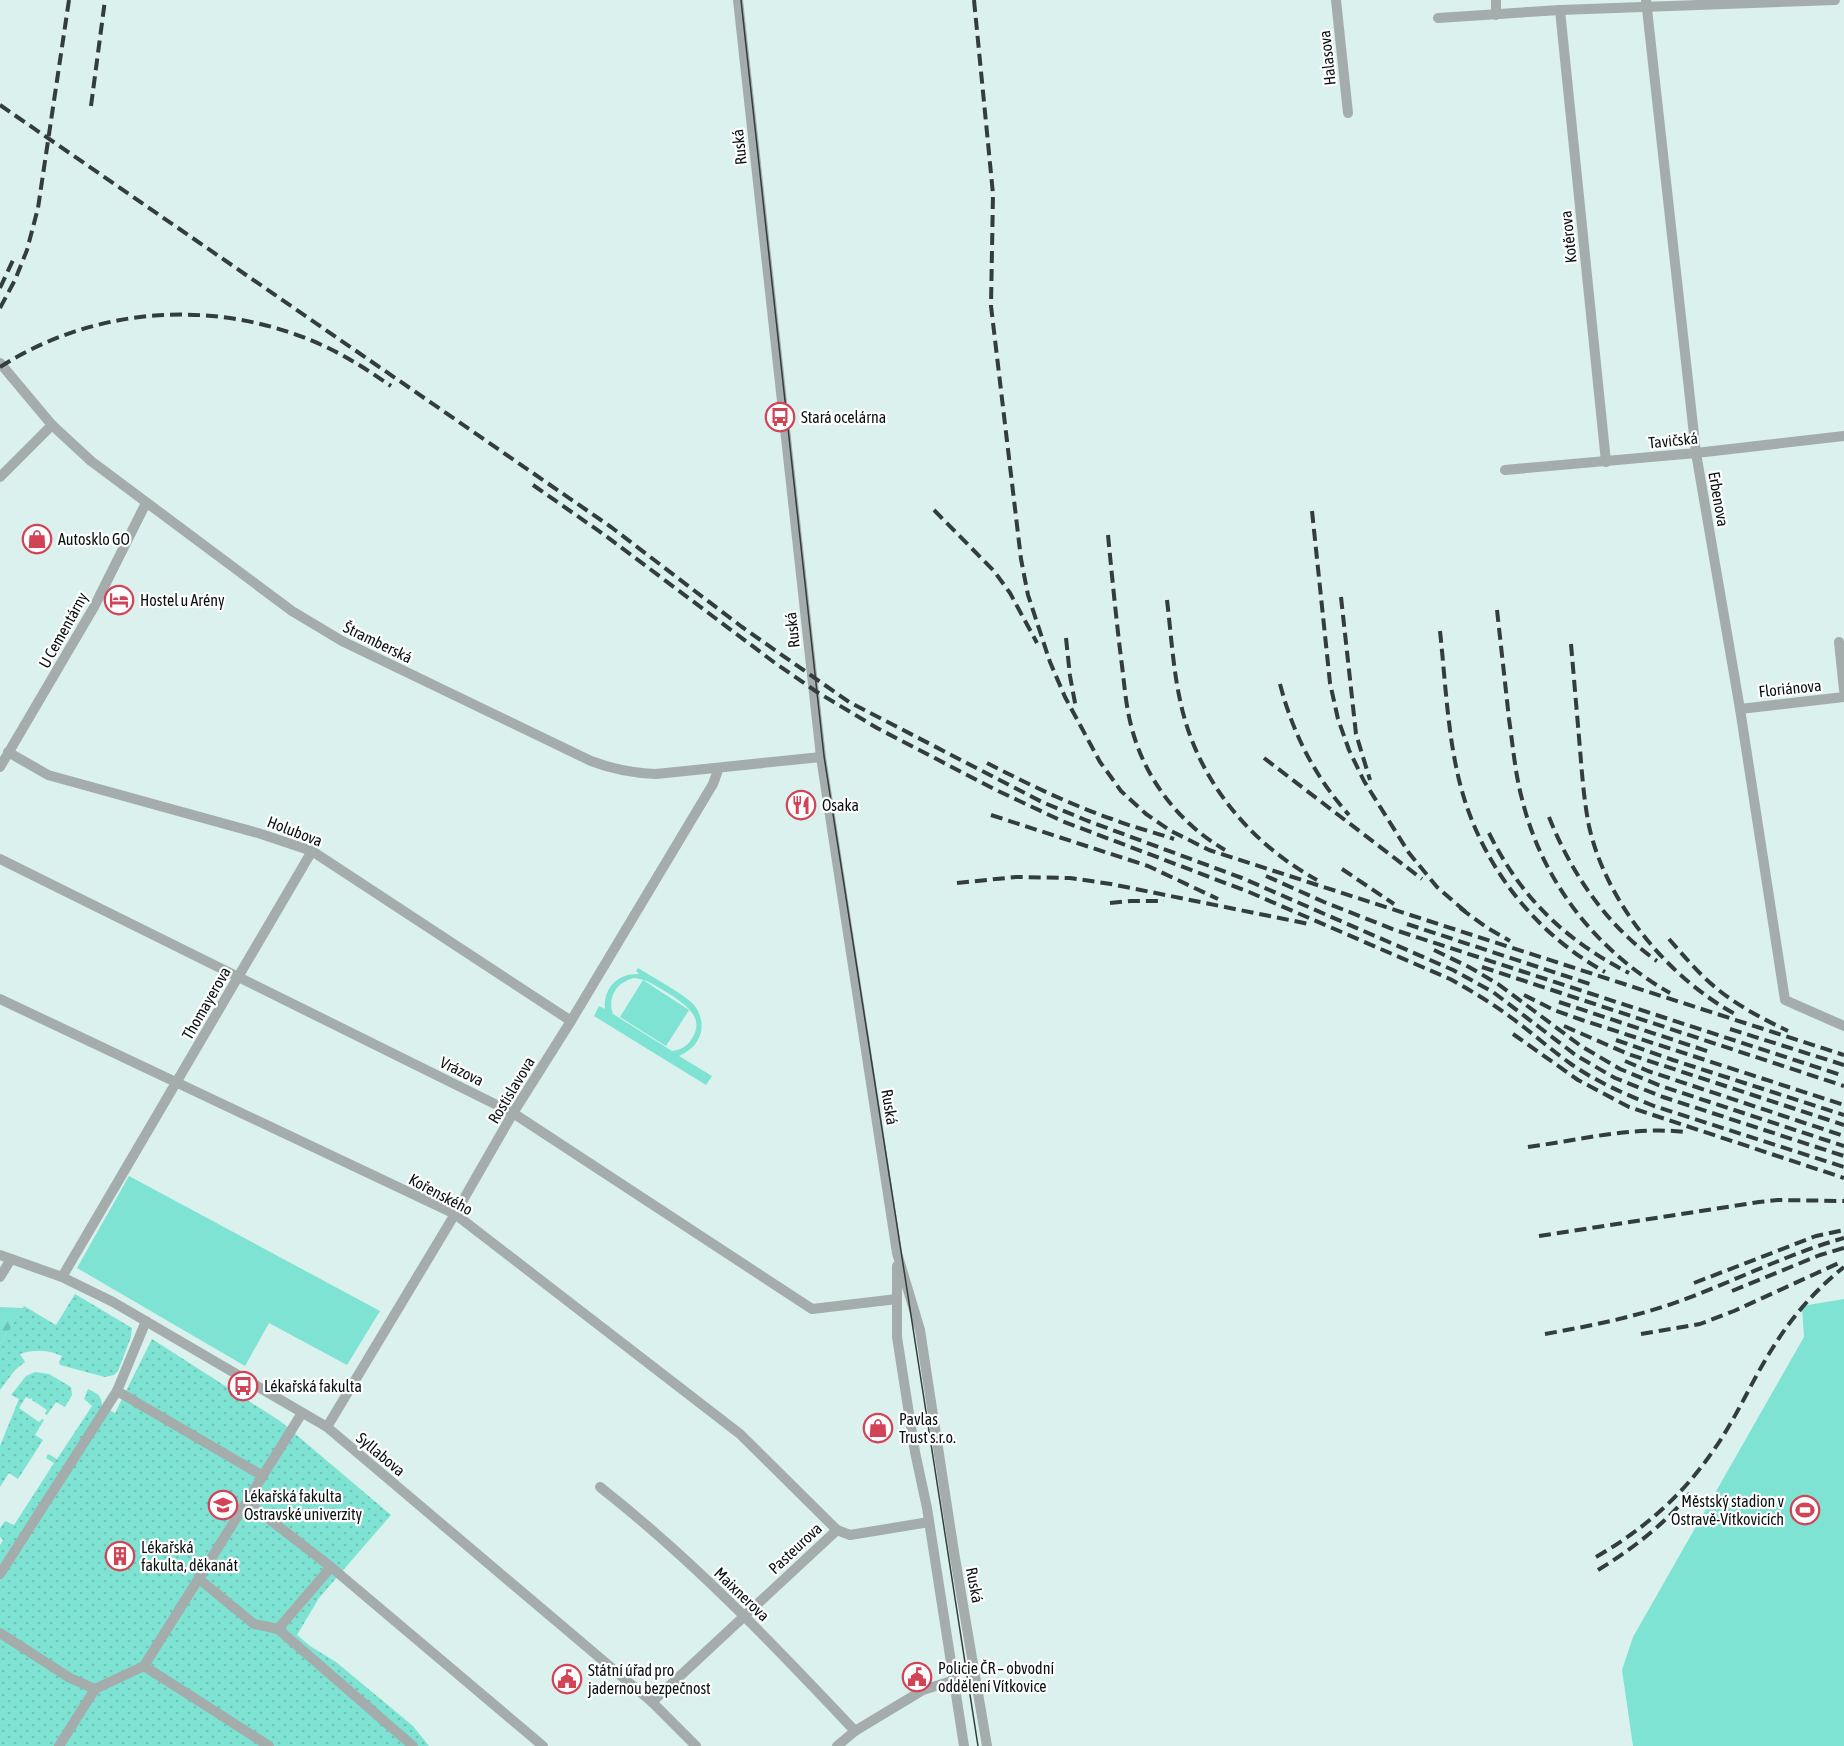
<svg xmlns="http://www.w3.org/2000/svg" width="1844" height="1746" viewBox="0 0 1844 1746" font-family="'Asap Condensed',sans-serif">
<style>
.grass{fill:url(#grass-dots)}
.forest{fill:url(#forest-firs)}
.green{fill:#7fe3d4;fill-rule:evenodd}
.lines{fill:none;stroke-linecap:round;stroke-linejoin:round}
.street{stroke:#a4adab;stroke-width:10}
.tram{stroke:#323d3c;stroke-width:1.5}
.rail{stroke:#323d3c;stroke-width:4;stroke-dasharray:12 6;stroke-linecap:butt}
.labels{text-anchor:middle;stroke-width:4.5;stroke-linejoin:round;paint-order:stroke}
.street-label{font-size:16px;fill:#0a1211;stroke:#fff}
.poi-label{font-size:16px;fill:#0a1211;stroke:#fff;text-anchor:start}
</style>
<defs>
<pattern id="grass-dots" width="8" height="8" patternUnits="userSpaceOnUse" patternTransform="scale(1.5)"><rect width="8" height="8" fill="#7fe3d4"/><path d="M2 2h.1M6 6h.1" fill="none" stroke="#6cc2b5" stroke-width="1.8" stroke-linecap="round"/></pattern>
<pattern id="forest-firs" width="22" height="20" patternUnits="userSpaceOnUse" patternTransform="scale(1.5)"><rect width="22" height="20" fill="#7fe3d4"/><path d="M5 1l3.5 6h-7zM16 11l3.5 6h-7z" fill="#6cc2b5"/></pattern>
</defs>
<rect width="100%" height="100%" fill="#daf1ed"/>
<g class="grass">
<path d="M75,1294L132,1328L131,1337L118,1371L114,1375L105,1377L60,1365L59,1362L62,1356C49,1350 34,1349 20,1354L25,1362L15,1370L0,1390V1344L24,1306L56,1325Z"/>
<path d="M152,1339L280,1421L391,1515L319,1598L297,1635L310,1646L336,1662L413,1726L429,1746H0V1545L3,1540L0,1537V1528L5,1521L14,1525L54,1463L46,1458L48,1454L57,1459L92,1406L84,1399L88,1389C97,1393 102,1396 102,1406L115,1413Z"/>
<path d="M35,1372L49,1374L71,1387L72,1395L65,1407L56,1402L47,1415L45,1414L47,1410L32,1400V1398L30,1399L26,1397L19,1408L39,1422L42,1419L44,1420L35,1435L43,1440L18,1479L9,1473L0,1487V1446L19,1399L11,1395L26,1376Z"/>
</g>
<path class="forest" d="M0,1307L23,1308L0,1344Z"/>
<g class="green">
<path d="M638,968C652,977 684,994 694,1005C700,1012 703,1023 701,1032C698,1044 690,1051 679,1056L712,1076L706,1085L594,1016L599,1006L605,1009C603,988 618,973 639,974L636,971ZM634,978C648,979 657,987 668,993C684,1004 707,1017 691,1040C686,1047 680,1050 672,1051L613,1014C607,997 617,982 634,978Z"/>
<path d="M643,980L689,1010L666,1046L620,1017Z"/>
<path d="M129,1176L380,1311L347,1365L269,1323L245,1366L77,1268Z"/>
<path d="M1844,1299V1746H1633L1622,1670L1633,1637L1804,1337L1802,1306Z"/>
</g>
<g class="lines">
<g class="street">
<path d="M738,0L821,757L897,1253L920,1330L954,1552L987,1746"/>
<path d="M1336,0L1348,113"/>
<path d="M1496,0V15"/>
<path d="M1646,0L1696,453L1740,709L1785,1000L1844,1026"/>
<path d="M1560,10L1606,462"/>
<path d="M1438,18L1560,10L1835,0"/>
<path d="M0,363L52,425L91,461L292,611L342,641L591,761C612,769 634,773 656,774L821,757"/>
<path d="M1505,470L1696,453L1844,436"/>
<path d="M0,477L52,425"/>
<path d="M1839,642L1844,690"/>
<path d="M1740,709L1844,697"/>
<path d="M8,752L48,775L258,833L312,851L571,1021"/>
<path d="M0,767L94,607L146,503"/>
<path d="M0,859L513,1113L812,1309L897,1299"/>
<path d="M0,999L455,1214L740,1434L837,1530"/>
<path d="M0,1255L62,1277L113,1302L327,1427L652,1702L696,1746"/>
<path d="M897,1266V1337L915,1452L927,1508L964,1746"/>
<path d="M0,1277L11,1259"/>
<path d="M62,1277L312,851"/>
<path d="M117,1391L263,1476"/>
<path d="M327,1427L455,1214L513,1113L571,1021L713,784L717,773L718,768"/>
<path d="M600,1487C693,1560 774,1645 855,1731"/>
<path d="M247,1502L331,1567L543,1746"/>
<path d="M0,1574L117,1391L146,1321"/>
<path d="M199,1579L254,1624L278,1629L413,1746"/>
<path d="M278,1629L331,1567"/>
<path d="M0,1633L70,1678L95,1689"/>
<path d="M144,1666L269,1746"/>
<path d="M652,1702L837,1530L850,1535L929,1522"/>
<path d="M59,1746L95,1689L144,1666L302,1413"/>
<path d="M837,1746L855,1731L923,1690L955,1680"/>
</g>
<path class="tram" d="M741,0L824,756L978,1746"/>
<g class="rail">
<path d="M974,0L993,194L991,306L1021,559L1028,595L1050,662L1065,697L1100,762L1111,777L1121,791L1146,814L1171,831L1209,850L1844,1055"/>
<path d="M0,105L611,527L742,627L849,702L1042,802L1088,821L1242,878L1453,970L1493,992L1577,1056L1615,1078L1663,1097L1844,1156"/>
<path d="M91,106L105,0"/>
<path d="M0,288L14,258"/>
<path d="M0,308L15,280L27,250L38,208L69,0"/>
<path d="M0,367C97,305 220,298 324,346C348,357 369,371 391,386"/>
<path d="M533,485L606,536L775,663L817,692L877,728L994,789L1062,821L1249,892L1450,979C1470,990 1490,1002 1509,1016C1530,1031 1550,1049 1571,1064C1597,1082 1625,1094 1654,1106L1844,1167"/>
<path d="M934,510L994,571L1010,593L1037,643"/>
<path d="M1312,511L1330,683L1338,719L1349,750L1364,781L1409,853L1437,887L1467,913"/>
<path d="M1108,535C1112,576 1116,617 1121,658C1124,679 1125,700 1130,721C1142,775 1177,822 1225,850"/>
<path d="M1341,597L1356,734L1370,780"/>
<path d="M1167,600C1171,633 1173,668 1180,700C1196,778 1248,842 1317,880"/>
<path d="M1497,610C1501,646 1505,682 1509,719C1513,746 1515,773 1522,799C1542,881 1596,951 1670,993"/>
<path d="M1440,631C1445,677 1447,725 1457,771C1475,856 1529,930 1605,972"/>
<path d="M1066,638L1070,676L1076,708"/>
<path d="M1571,644C1574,679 1577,714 1580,749C1582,774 1584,801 1589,826C1606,903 1669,979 1737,1015"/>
<path d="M1280,684C1293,734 1315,777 1349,815"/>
<path d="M1264,758L1422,879"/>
<path d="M987,763C1028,784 1069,804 1112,819C1132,827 1154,832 1174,839"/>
<path d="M991,815L1148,866L1218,899"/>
<path d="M1549,817C1571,873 1607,926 1657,961"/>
<path d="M1489,833C1521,898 1565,940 1629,973"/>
<path d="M1342,869L1394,904"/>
<path d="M1266,876L1324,902L1395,930L1844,1076"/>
<path d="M957,883L1016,877L1070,878L1111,884L1309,924"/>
<path d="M1110,903L1131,901H1164"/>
<path d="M1460,908L1486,927L1510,941"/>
<path d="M1407,924L1593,985"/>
<path d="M1669,939C1684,956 1698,973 1715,987C1736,1005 1763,1019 1788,1031"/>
<path d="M1434,950L1469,967L1498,984L1581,1046L1620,1069L1661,1086L1844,1146"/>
<path d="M1482,967L1844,1086"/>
<path d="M1524,995L1554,1010L1582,1020L1844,1105"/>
<path d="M1559,1002L1710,1052"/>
<path d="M1564,1026L1628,1054L1844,1125"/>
<path d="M1730,1029L1844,1065"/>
<path d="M1513,1034L1578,1080L1629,1107L1844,1178"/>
<path d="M1616,1040L1673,1060L1844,1115"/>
<path d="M1625,1061L1648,1071L1844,1136"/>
<path d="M1528,1147C1580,1140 1632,1126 1685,1132"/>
<path d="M1539,1236L1759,1202L1778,1200L1844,1201"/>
<path d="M1694,1283L1816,1236L1844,1230"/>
<path d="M1732,1291L1820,1255L1844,1248"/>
<path d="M1545,1334C1590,1326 1636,1317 1680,1301C1735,1281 1787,1254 1844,1238"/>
<path d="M1641,1334L1700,1324L1734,1311L1841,1262"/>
<path d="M1596,1557C1643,1530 1682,1496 1713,1451C1736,1419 1751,1382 1772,1349C1791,1318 1815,1290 1844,1267"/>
<path d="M1598,1570C1632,1549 1664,1525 1690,1493"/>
</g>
</g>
<defs>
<g id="bus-ring" transform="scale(1.5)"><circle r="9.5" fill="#fff" stroke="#d34356" stroke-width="1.5"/><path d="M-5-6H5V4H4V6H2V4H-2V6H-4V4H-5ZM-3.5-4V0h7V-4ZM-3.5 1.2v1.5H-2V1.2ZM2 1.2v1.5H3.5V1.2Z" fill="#d34356"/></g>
<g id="shop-ring" transform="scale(1.5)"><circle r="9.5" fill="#fff" stroke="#d34356" stroke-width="1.5"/><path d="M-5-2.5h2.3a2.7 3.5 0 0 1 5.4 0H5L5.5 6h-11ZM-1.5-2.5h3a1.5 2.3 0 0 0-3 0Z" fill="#d34356"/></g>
<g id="hotel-ring" transform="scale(1.5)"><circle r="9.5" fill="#fff" stroke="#d34356" stroke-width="1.5"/><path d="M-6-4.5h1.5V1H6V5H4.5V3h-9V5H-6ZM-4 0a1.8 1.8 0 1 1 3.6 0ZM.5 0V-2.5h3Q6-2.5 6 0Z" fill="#d34356"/></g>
<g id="restaurant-ring" transform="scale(1.5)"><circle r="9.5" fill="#fff" stroke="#d34356" stroke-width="1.5"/><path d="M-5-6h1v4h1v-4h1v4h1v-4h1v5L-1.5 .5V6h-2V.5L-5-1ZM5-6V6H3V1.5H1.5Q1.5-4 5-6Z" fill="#d34356"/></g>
<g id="university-ring" transform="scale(1.5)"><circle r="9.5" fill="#fff" stroke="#d34356" stroke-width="1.5"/><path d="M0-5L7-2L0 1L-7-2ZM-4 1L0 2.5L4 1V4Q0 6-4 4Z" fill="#d34356"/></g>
<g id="stadium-ring" transform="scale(1.5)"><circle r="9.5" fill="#fff" stroke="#d34356" stroke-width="1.5"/><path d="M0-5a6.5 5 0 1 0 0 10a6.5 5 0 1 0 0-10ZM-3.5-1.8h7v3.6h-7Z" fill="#d34356"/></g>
<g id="building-ring" transform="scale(1.5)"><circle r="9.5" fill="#fff" stroke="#d34356" stroke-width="1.5"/><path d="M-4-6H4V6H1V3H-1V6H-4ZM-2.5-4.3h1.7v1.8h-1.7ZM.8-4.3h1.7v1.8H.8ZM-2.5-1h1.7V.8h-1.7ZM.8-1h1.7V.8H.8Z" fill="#d34356"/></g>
<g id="civic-ring" transform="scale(1.5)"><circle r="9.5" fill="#fff" stroke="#d34356" stroke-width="1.5"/><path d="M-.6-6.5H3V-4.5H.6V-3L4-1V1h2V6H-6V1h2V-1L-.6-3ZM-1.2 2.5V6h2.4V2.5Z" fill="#d34356"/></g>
</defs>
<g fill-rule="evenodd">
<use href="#bus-ring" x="780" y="417"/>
<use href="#shop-ring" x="37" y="539"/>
<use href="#hotel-ring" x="119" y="600"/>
<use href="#restaurant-ring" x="801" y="805"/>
<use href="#bus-ring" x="243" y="1386"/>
<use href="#shop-ring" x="878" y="1428"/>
<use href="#university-ring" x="223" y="1505"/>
<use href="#stadium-ring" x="1805" y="1510"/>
<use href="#building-ring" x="120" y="1556"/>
<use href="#civic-ring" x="917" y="1677"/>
<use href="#civic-ring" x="567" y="1679"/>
</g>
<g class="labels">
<g class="street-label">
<text transform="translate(1327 58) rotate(-96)" y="6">Halasova</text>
<text transform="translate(739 147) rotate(-96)" y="6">Ruská</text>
<text transform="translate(1568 237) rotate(-96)" y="6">Kotěrova</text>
<text transform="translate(1673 440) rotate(-6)" y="6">Tavičská</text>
<text transform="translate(1719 499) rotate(80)" y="6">Erbenova</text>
<text transform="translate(63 630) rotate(-61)" y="6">U Cementárny</text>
<text transform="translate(792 630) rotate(-96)" y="6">Ruská</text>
<text transform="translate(378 642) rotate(26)" y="6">Štramberská</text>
<text transform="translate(1790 688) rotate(-6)" y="6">Floriánova</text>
<text transform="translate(295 831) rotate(21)" y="6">Holubova</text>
<text transform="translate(206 1003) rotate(-60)" y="6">Thomayerova</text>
<text transform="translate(462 1071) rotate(26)" y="6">Vrázova</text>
<text transform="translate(511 1090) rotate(-59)" y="6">Rostislavova</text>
<text transform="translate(890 1107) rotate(81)" y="6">Ruská</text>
<text transform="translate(441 1194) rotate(28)" y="6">Kořenského</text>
<text transform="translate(381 1454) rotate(40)" y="6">Syllabova</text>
<text transform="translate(795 1548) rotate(-43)" y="6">Pasteurova</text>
<text transform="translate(975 1585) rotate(79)" y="6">Ruská</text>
<text transform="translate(742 1594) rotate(44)" y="6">Maixnerova</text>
</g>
<g class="poi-label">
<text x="801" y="423">Stará ocelárna</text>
<text x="58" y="545">Autosklo GO</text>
<text x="140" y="606">Hostel u Arény</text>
<text x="822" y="811">Osaka</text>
<text x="264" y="1392">Lékařská fakulta</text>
<text x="899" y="1425">Pavlas<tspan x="899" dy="18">Trust s.r.o.</tspan></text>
<text x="244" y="1502">Lékařská fakulta<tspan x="244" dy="18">Ostravské univerzity</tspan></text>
<text x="1784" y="1507" text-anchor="end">Městský stadion v<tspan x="1784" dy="18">Ostravě-Vítkovicích</tspan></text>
<text x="141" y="1553">Lékařská<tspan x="141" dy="18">fakulta, děkanát</tspan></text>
<text x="938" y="1674">Policie ČR – obvodní<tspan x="938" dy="18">oddělení Vítkovice</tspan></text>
<text x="588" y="1676">Státní úřad pro<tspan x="588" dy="18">jadernou bezpečnost</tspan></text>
</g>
</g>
</svg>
